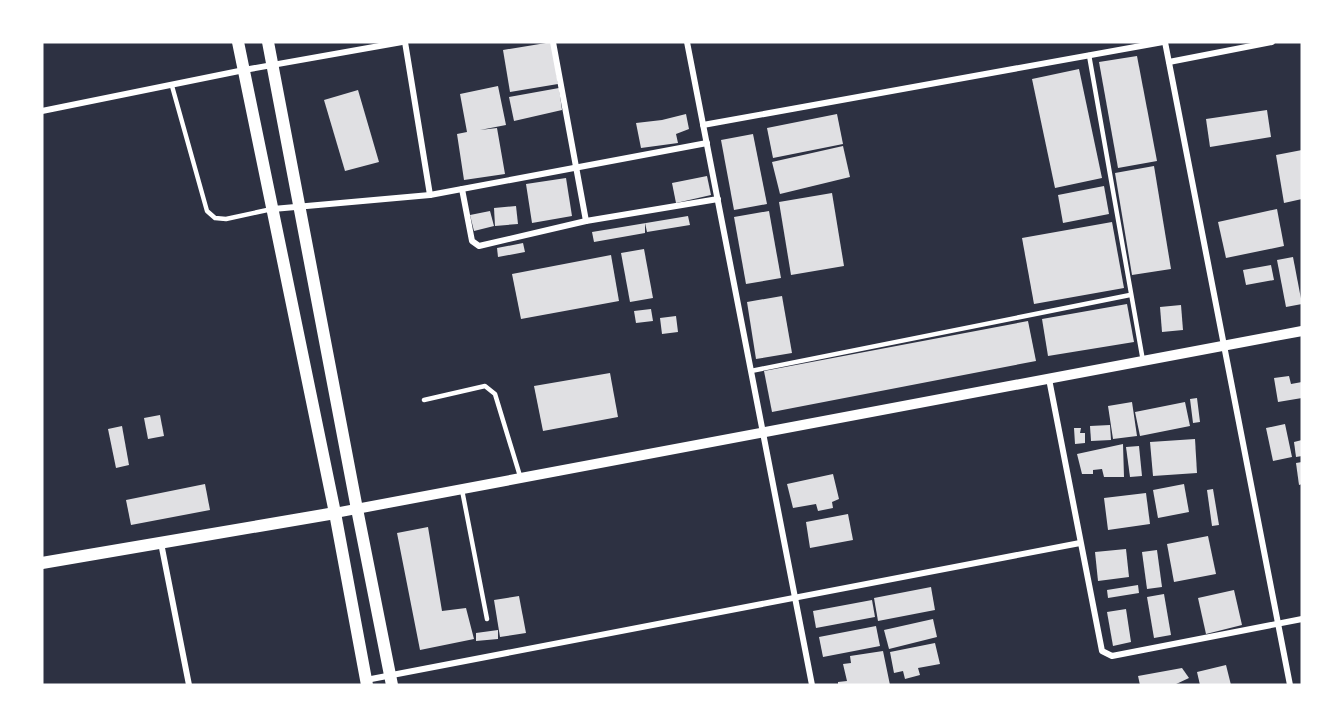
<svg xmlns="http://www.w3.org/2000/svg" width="1344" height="727" viewBox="0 0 1344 727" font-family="'Asap Condensed',sans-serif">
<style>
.building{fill:#e0e0e3}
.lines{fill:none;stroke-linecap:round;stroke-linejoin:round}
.service{stroke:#fff;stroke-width:4.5}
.minor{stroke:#fff;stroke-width:6}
.tertiary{stroke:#fff;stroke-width:10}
.secondary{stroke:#fff;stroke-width:12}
</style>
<rect width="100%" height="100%" fill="#2d3142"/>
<g class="building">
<path d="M552,42L558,84L510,92L503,50Z"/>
<path d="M1137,56L1157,161L1118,168L1099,62Z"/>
<path d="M1079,69L1102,178L1055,188L1032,79Z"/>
<path d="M498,86L506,125L480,130L497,128L505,174L464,180L457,134L467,132L460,94Z"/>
<path d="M559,88L562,110L514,121L509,97Z"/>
<path d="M358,90L379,162L345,171L324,100Z"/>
<path d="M1267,110L1271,137L1210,147L1206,119Z"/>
<path d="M686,114L689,129L676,134L678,143L641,148L636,123L662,120Z"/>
<path d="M837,114L843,144L773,158L767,128Z"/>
<path d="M753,134L767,204L734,210L721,140Z"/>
<path d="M843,146L850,177L780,194L772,162Z"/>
<path d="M1302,150V199L1284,203L1276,155Z"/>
<path d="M1154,166L1171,269L1132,275L1115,173Z"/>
<path d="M707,176L711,195L676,203L672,183Z"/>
<path d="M566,178L572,216L532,223L526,184Z"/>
<path d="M1104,186L1109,214L1063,223L1058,195Z"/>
<path d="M832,193L844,266L791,275L779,202Z"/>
<path d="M516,206L518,224L495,226L494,208Z"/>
<path d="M1277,209L1284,246L1226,258L1218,222Z"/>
<path d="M490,211L494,226L474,231L470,215Z"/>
<path d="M769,211L781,278L746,284L734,217Z"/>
<path d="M688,216L690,225L647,232L645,223V233L594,242L592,232Z"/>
<path d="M1112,222L1124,288L1034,304L1022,238Z"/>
<path d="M523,243L525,252L498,257L497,248Z"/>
<path d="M644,249L653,298L630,302L621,253Z"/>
<path d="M611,255L619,301L521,319L512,274Z"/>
<path d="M1293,257L1302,304L1286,307L1277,260Z"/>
<path d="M1271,265L1274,280L1246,285L1243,270Z"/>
<path d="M782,296L792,353L756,359L747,302Z"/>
<path d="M1127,304L1134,342L1048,356L1042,319Z"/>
<path d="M1181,305L1183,330L1162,332L1160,307Z"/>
<path d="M651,309L653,321L636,323L634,311Z"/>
<path d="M676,316L678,332L662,334L660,318Z"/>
<path d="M1028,321L1036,361L772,412L764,371Z"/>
<path d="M610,373L618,417L543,431L534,386Z"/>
<path d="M1289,376L1291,384L1302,382V398L1278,402L1274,378Z"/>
<path d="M1197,398L1200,422L1193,423L1190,399Z"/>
<path d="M1132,402L1137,436L1113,439L1108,406Z"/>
<path d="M1185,402L1190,426L1140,436L1135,412Z"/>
<path d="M160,415L164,436L148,439L144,418Z"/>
<path d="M1285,424L1292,457L1273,461L1266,428Z"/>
<path d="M1110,425L1111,440L1091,441L1090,426Z"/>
<path d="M122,426L129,465L116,468L108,429Z"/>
<path d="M1074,428H1081L1080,433H1085V443L1075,444Z"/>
<path d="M1195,439L1197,473L1153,476L1150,442Z"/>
<path d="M1302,440V456L1296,457L1294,442Z"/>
<path d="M1123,444L1124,477H1104L1102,469L1093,470V474H1082L1077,454Z"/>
<path d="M1139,446L1142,476L1130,477L1126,447Z"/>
<path d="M1302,462V484L1299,485L1296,463Z"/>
<path d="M833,474L839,499L832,502L833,508L818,511L816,504L793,508L787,484Z"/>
<path d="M205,484L210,510L131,525L126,500Z"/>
<path d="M1184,484L1189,512L1158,518L1153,490Z"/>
<path d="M1213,489L1219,525L1212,526L1207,490Z"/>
<path d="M1146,493L1150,524L1108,530L1104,498Z"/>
<path d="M848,514L853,540L810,548L806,522Z"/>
<path d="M428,527L442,611L466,608L474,639L420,650L397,533Z"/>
<path d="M1208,536L1216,574L1174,582L1167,544Z"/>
<path d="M1126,549L1129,577L1098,581L1095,552Z"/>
<path d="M1157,550L1162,587L1147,589L1142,552Z"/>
<path d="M1138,585L1139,593L1108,598L1107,590Z"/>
<path d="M931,587L935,610L878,621L874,598Z"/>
<path d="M1234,590L1242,625L1206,634L1198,598Z"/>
<path d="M1164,594L1171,635L1154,638L1147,597Z"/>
<path d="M519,596L526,633L500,637L494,600Z"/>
<path d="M872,600L875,617L816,628L813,611Z"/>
<path d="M1126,609L1131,642L1113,646L1107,612Z"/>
<path d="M933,619L937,637L889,649L884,630Z"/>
<path d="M876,626L880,646L823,657L819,637Z"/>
<path d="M498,630V639L476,641V633Z"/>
<path d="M935,643L940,664L918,668L920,675L905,679L903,671L894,673L890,652Z"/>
<path d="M883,651L890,685H838V682L847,681L843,664L851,663L850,656Z"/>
<path d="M1226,665L1231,685H1200L1197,672Z"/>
<path d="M1182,668L1189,678L1174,685H1140L1138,676Z"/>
</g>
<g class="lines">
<g class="service">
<path d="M1089,55L1143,361"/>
<path d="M172,86L207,211L215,218L226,219L272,209"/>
<path d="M751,371L1130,295"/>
<path d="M424,400L485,386L495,394L520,476"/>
<path d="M462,490L487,619"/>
</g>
<g class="minor">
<path d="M405,42L430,195"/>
<path d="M553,42L586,221"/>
<path d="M687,42L812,685"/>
<path d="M1165,42L1290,685"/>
<path d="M1169,62L1272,42"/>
<path d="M42,111L244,70L402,42"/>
<path d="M703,125L1163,42"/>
<path d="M462,189L472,241L479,246L586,221L718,199"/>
<path d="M273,209L430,195L707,143"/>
<path d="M1049,379L1102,651L1112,656L1302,619"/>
<path d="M161,543L189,685"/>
<path d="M366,680L1080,543"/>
</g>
<path class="tertiary" d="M335,513L1302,331"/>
<g class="secondary">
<path d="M238,42L335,513L367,685"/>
<path d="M268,42L357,509L392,685"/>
<path d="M42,563L335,513"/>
</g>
</g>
<rect width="1344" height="727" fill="none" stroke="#ffffff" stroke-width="87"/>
</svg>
